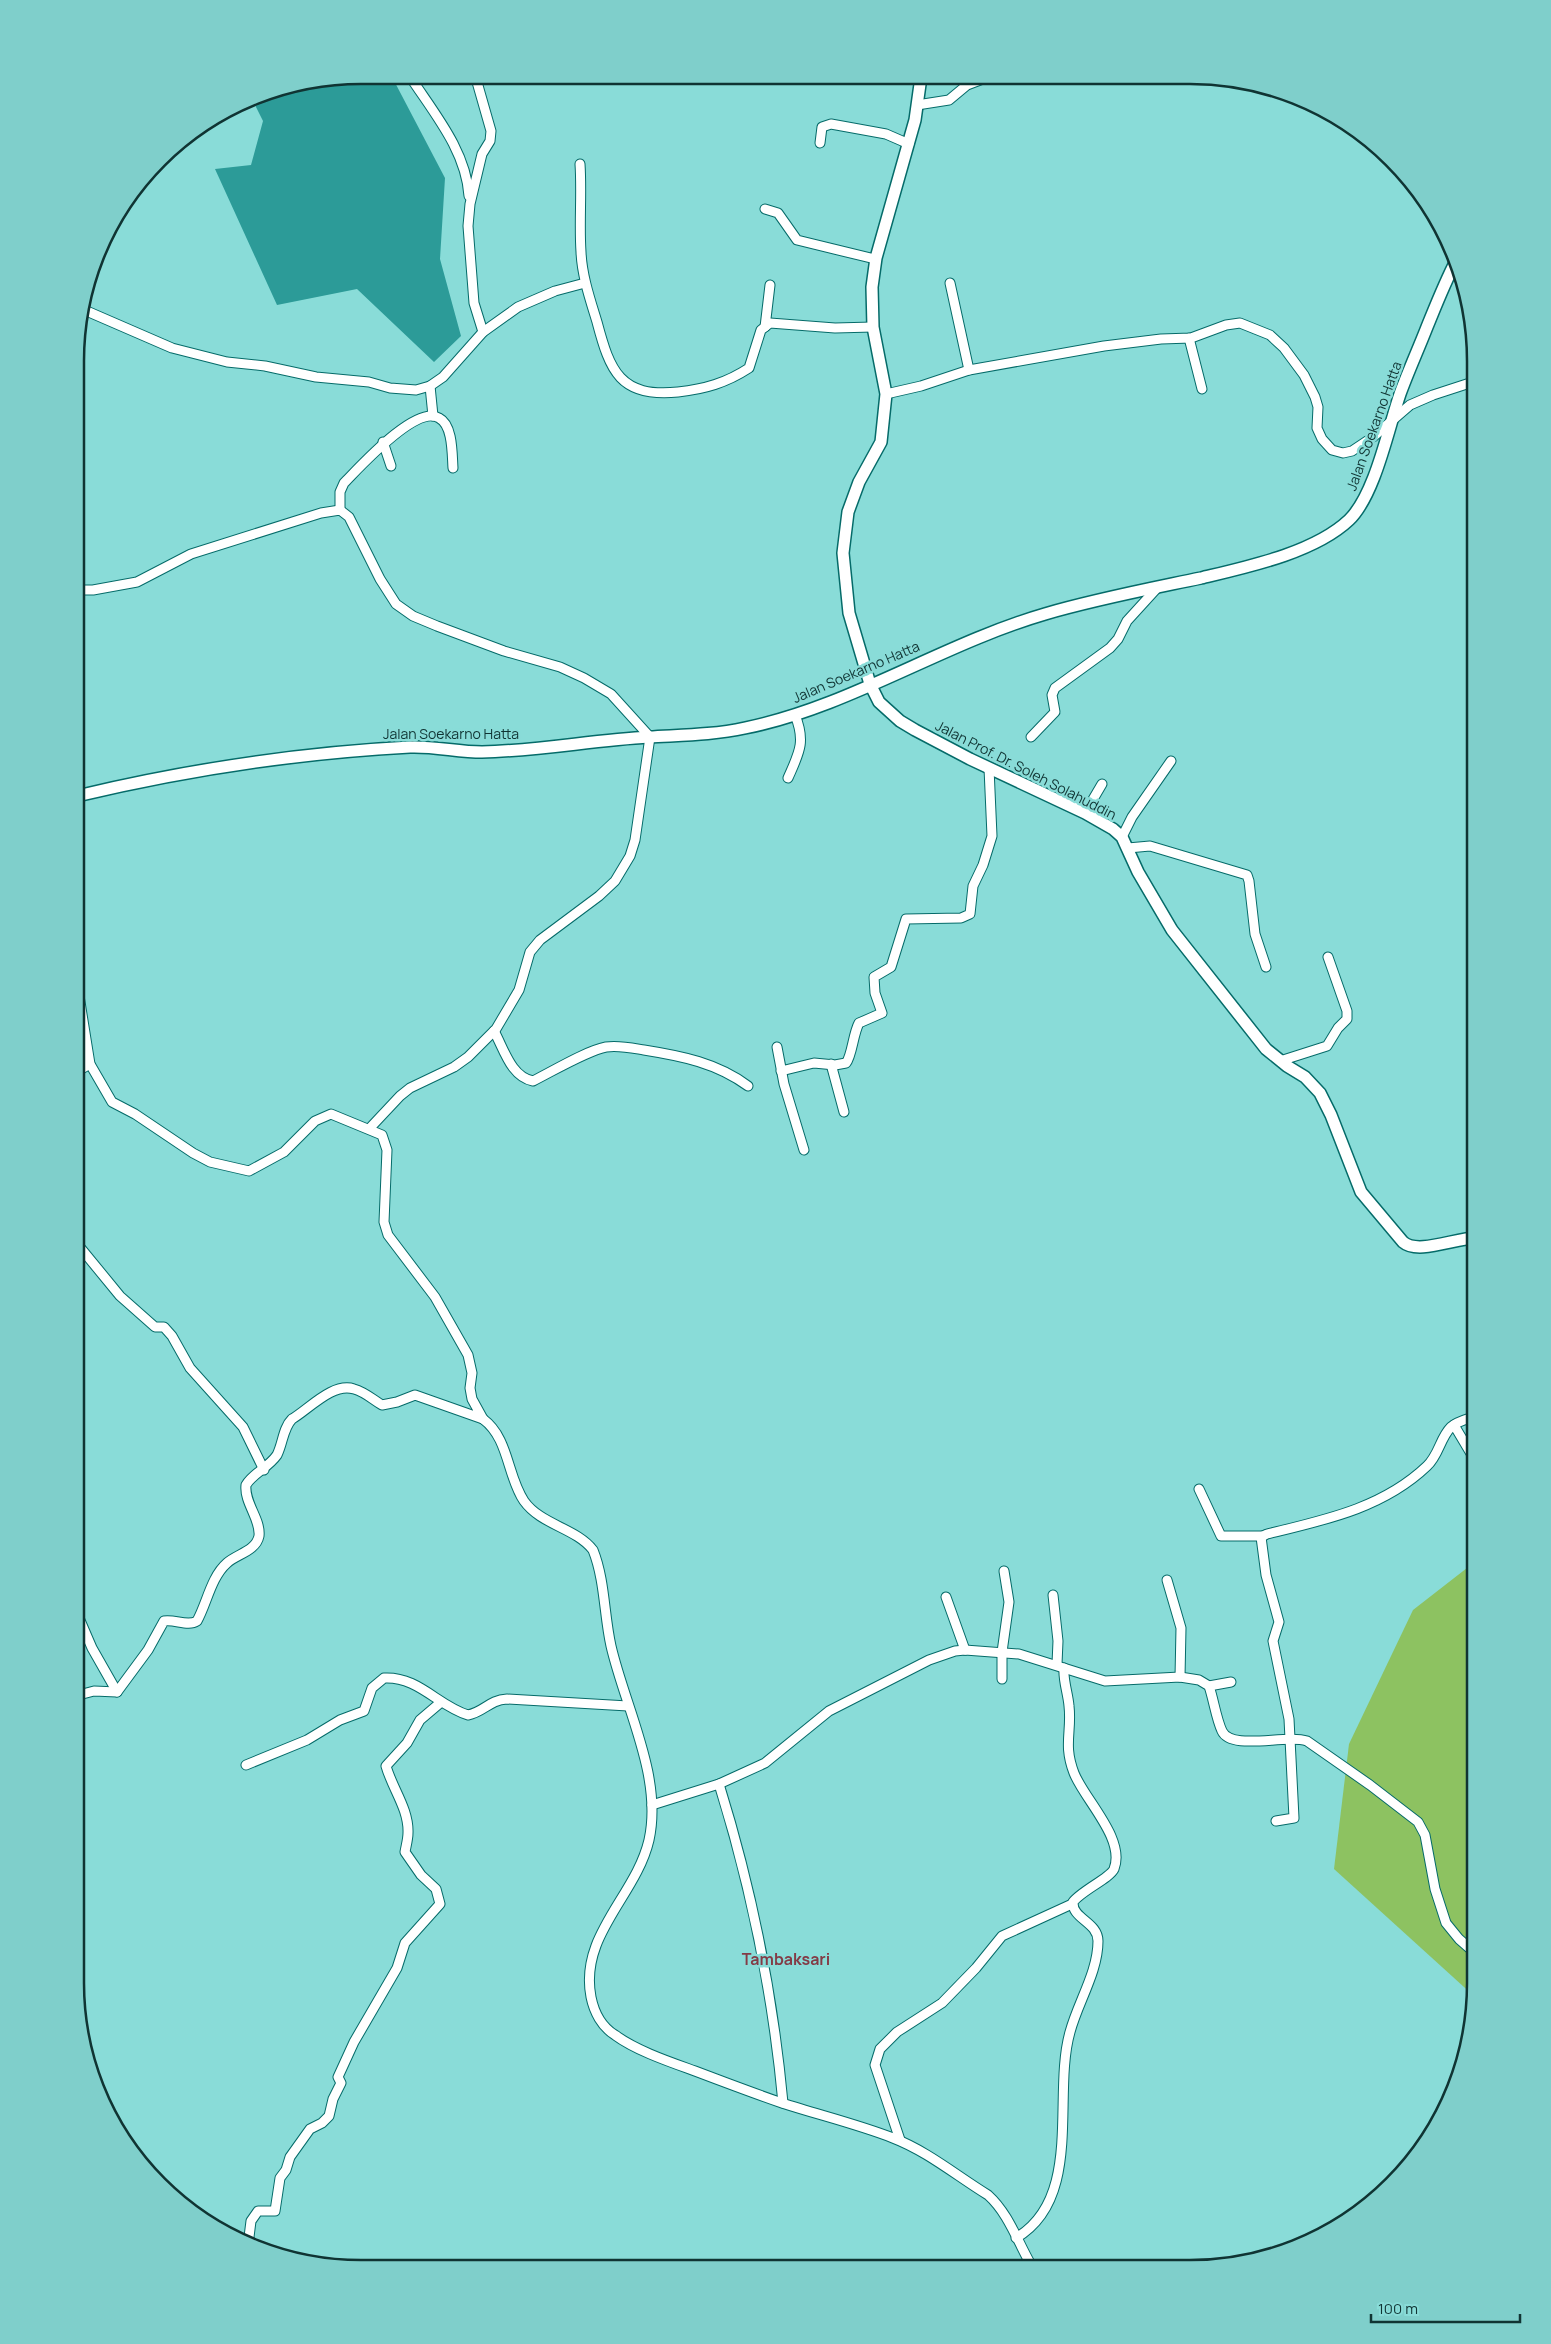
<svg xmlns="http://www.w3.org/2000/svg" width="1551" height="2344" viewBox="0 0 1551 2344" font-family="Manrope,sans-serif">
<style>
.green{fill:#8dc261}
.water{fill:#2c9b98}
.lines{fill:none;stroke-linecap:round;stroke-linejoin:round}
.minor-casing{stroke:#056b69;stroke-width:11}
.tertiary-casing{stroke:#056b69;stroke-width:14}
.minor{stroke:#fff;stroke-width:9}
.tertiary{stroke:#fff;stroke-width:11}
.labels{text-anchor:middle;stroke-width:5;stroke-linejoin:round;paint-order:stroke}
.street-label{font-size:14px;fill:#103433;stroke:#89dcd8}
.quarter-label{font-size:16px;font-weight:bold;fill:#833b46;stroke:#89dcd8}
.rim{fill:none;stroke:#103433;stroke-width:2.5}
</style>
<rect width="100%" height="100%" fill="#89dcd8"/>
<path class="green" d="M1476,1561L1475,1997L1334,1869L1349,1744L1413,1610Z"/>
<path class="water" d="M360,75H391L445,178L440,259L461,336L434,362L357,289L277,305L215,169L251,165L263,121L251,97Z"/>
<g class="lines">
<g class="minor-casing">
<g id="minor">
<path d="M409,75C433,112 466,150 469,196"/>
<path d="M475,75L491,131L490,141L482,154L470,204L468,226L474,303L483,332"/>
<path d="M917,105L949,100L967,85L988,77"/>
<path d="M820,143L822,127L831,124L886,134L909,144"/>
<path d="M580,164C582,193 579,223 581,252C582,276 590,299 597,322C610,371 620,398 678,392C705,389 726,383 749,368L761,330L770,323L835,328L873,327"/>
<path d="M765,209L778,213L797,240L875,259"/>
<path d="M950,283L969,370"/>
<path d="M82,309L172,348L227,362L265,366L316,377L369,382L390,388L416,390L430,386L443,377L483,332L518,307L555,291L585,283"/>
<path d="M765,327L770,285"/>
<path d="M1189,338L1202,389"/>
<path d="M430,386L433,416"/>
<path d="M886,394L921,386L969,370L1104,346L1161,339L1191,338L1226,325L1240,323L1270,335L1284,348L1304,375L1315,397L1318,407L1317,428L1322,439L1332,450L1343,453L1352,451L1373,437L1410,405L1433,395L1476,381"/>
<path d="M383,442L391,466"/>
<path d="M340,510V492L344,483C359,468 416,404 439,418C453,425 452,454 453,468"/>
<path d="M77,590H93L137,582L191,554L321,513L340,510L349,517L380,579L396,604L413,616L437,626L504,651L560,667L584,678L611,694L650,737L635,840L630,856L615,881L599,896L540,940L530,952L519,990L496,1029L468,1057L454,1067L410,1088L400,1096L369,1129"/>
<path d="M1031,737L1055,712L1052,695L1055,688L1110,648L1118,639L1127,621L1158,587"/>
<path d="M788,778C799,753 806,742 795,715"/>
<path d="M1085,813L1102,784"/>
<path d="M1122,837L1132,817L1171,761"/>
<path d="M1128,848L1150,846L1247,875L1249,881L1255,934L1266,967"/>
<path d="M494,1031C504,1049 511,1077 533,1081C553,1071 586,1051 606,1047C619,1045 632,1048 644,1050C682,1056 717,1063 748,1086"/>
<path d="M777,1047L784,1084L804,1150"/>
<path d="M1280,1061L1327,1046L1338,1028L1347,1019V1011L1328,957"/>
<path d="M831,1064L844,1112"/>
<path d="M781,1071L814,1063L835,1065L846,1063C852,1056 853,1034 859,1023L882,1013L875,993L874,977L891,967L906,919L961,918L970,914L973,886L983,865L992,836L989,768"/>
<path d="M76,1072L90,1064"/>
<path d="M76,1238L79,1246L120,1296L155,1327H164L172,1336L190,1368L243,1427L264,1470"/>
<path d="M483,1419C509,1438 507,1476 524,1501C541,1525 576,1528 593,1550C605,1580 604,1615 611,1646C625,1707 663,1777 649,1840C636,1896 579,1935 591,1997C594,2012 602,2027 615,2035C637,2051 670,2062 695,2071C724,2082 753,2093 782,2103C819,2115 857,2124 893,2138C927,2151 957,2176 988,2195C1008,2213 1017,2240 1030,2263L1036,2269"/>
<path d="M1454,1425L1476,1462"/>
<path d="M1199,1489L1221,1536H1263"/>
<path d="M1167,1580L1181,1628L1180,1677"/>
<path d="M1053,1595L1058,1641L1057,1664"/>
<path d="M946,1597L965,1650"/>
<path d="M76,1611L92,1648L117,1692"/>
<path d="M1002,1679V1652L1009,1602L1004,1571"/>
<path d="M1209,1686L1231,1682"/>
<path d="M75,1696L94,1691L117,1692L148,1650L164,1621C175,1619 188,1627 197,1621C207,1603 211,1577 227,1563C237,1554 256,1551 259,1536C261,1519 244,1503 246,1485C253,1473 268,1468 277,1455C283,1443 283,1428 292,1419C309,1409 333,1382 354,1389C365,1392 372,1399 382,1405L397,1402L415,1395L483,1419L472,1399L470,1388L472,1373L468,1355L435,1297L388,1235L384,1222L387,1150L382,1135L331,1114L315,1121L284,1152L249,1171L210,1162L193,1153L135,1114L112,1102L90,1064L76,977"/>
<path d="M246,1765L307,1740L340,1720L364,1711L372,1688L384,1678C418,1676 438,1706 468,1715C484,1712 489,1700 507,1699L628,1706"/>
<path d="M719,1784C751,1887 773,1995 783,2103"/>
<path d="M652,1805L719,1784L765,1763L829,1711L929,1660L955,1651L965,1650L1019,1654L1105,1681L1180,1677L1199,1680L1209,1686C1214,1701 1216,1718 1222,1731C1231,1751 1286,1734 1307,1741L1370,1785L1418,1822L1425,1835L1435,1889L1446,1923L1459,1939L1475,1953"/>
<path d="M1276,1821L1294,1818L1289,1719L1273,1641L1279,1622L1266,1575L1261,1537L1267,1534C1325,1520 1383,1508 1427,1466C1439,1455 1440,1438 1451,1427C1457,1421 1468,1419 1476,1416"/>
<path d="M900,2140L875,2065L880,2049L897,2032L942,2003L976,1968L1002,1936L1072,1904"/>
<path d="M1016,2238C1084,2198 1052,2095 1070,2032C1078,2002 1098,1972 1098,1941C1098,1922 1072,1919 1073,1902C1081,1891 1110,1878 1114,1869C1126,1839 1084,1799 1074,1773C1063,1745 1072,1731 1069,1706C1068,1693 1063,1681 1064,1668"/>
<path d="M248,2245L251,2221L258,2211H275L280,2178L286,2170L290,2157L310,2129L322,2123L329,2116L333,2099L341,2083L338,2077L354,2042L397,1968L405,1943L440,1904L436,1889L421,1875L405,1852C406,1846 408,1839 408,1833C409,1809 392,1788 386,1766L407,1743L420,1720L440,1703"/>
</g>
</g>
<g class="tertiary-casing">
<g id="tertiary">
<path d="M921,77L915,120L876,258L872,287L873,327L886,394L881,442L859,482L848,512L843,553L849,613L870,684L879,702L900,721L915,730L970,759L1085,813L1113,829L1122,837L1138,872L1172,930L1266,1049L1287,1066L1305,1077L1320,1093L1331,1115L1361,1192L1403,1242C1418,1255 1455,1238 1476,1238"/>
<path d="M77,796C186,770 297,753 410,747C434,746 458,752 482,752C538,751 593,740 649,737C682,735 713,735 745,728C849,707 942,644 1045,614C1096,599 1149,589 1201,578C1247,567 1314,553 1349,520C1375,495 1388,429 1400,394C1408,372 1418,350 1427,327C1436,305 1445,282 1456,261"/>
</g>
</g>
<use href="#minor" class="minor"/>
<use href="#tertiary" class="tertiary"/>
</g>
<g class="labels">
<g class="street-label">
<text transform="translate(1374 426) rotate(-70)" y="5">Jalan Soekarno Hatta</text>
<text transform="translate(856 672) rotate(-23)" y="5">Jalan Soekarno Hatta</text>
<text x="451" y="739">Jalan Soekarno Hatta</text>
<text transform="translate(1026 770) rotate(27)" y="5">Jalan Prof. Dr. Soleh Solahuddin</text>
</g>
<g class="quarter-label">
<text x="786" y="1965">Tambaksari</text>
</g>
</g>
<path d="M0 0H1551V2344H0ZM361 84H1190A277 277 0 0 1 1467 361V1983A277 277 0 0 1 1190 2260H361A277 277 0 0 1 84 1983V361A277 277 0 0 1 361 84Z" fill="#7fcfcb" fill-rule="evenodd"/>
<path class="rim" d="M361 84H1190A277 277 0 0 1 1467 361V1983A277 277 0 0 1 1190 2260H361A277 277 0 0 1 84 1983V361A277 277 0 0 1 361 84Z"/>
<path d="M1371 2314v8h149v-8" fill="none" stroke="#103433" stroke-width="2.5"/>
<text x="1378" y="2314" font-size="15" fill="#103433" stroke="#89dcd8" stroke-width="4" paint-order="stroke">100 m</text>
</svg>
